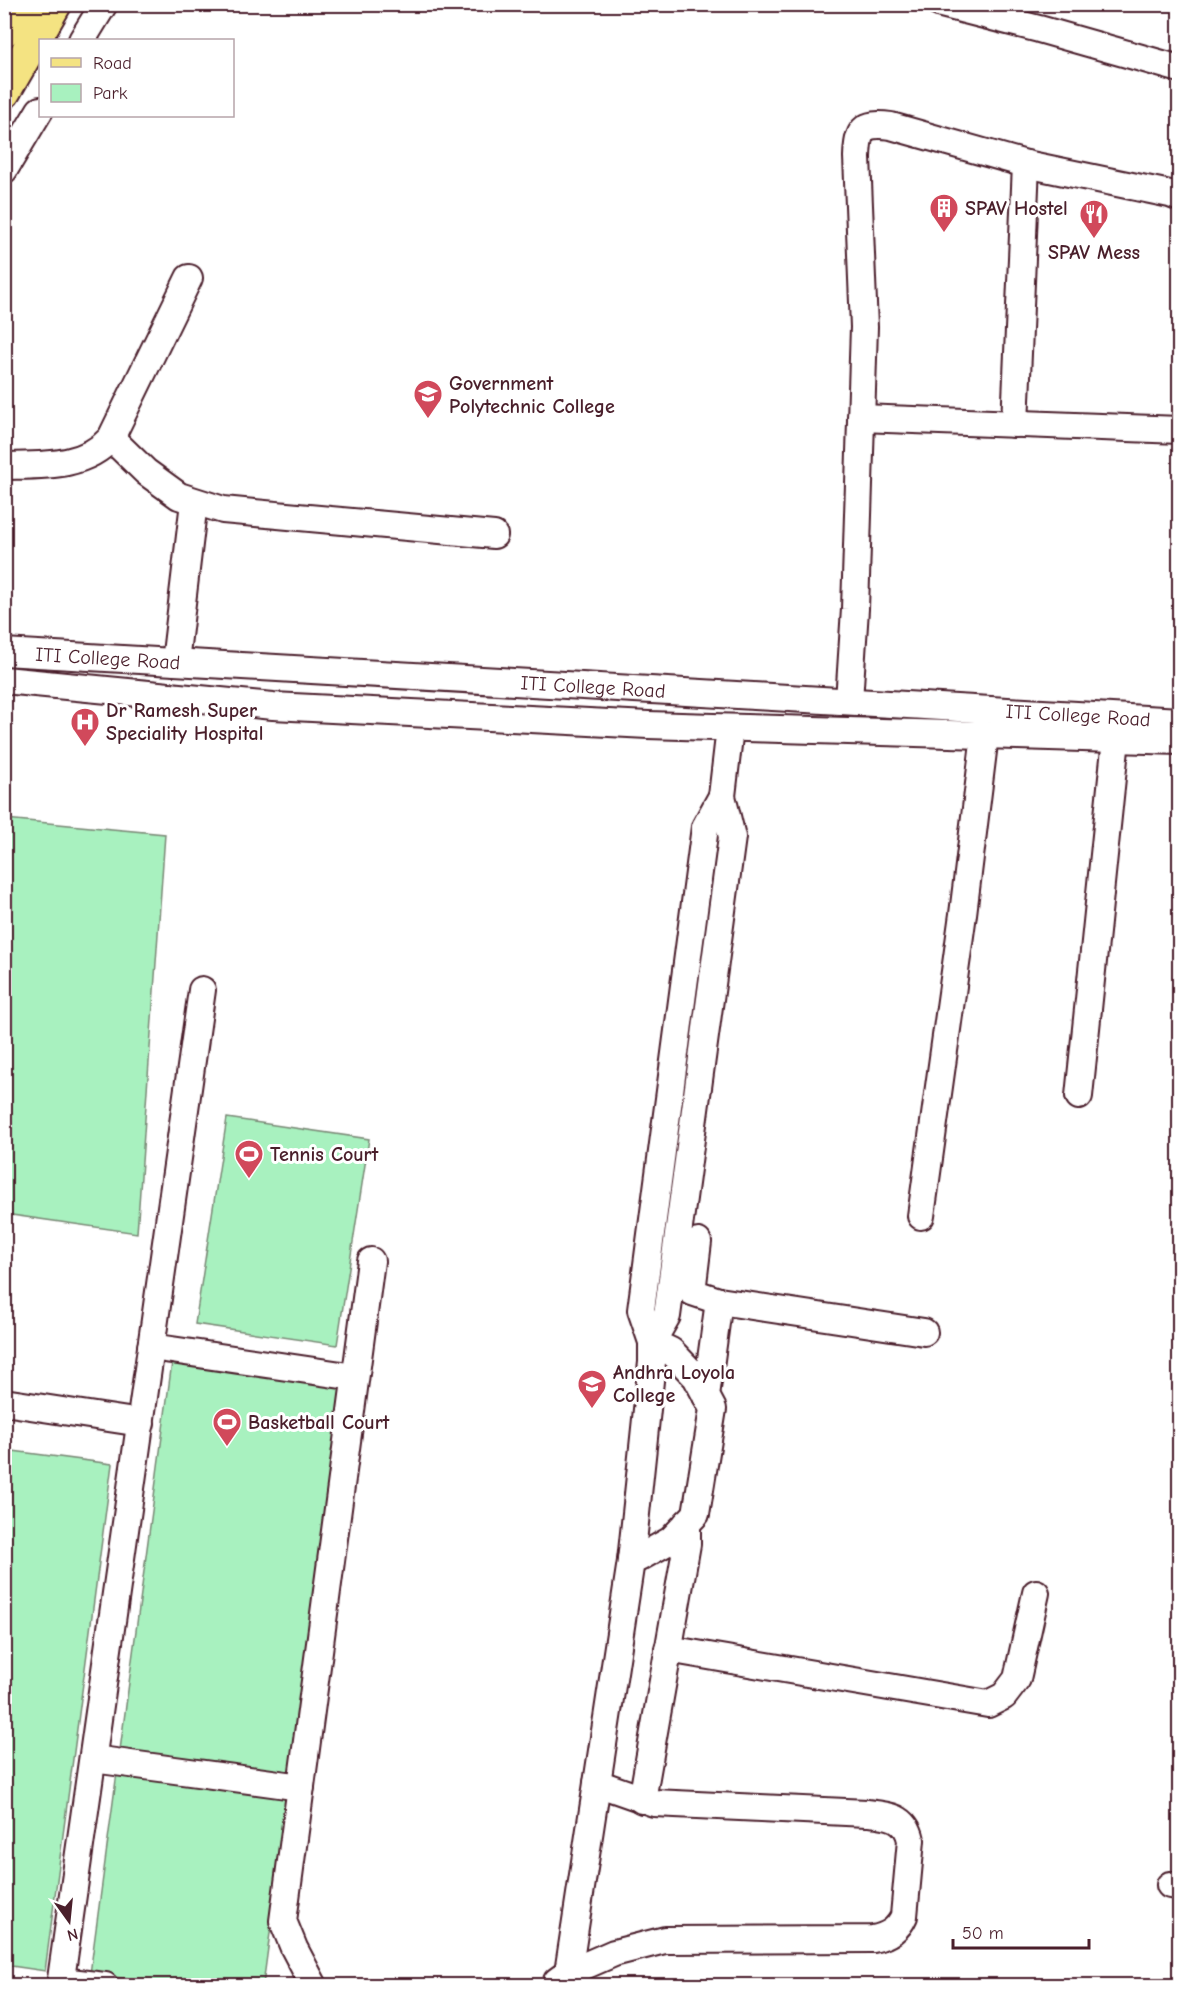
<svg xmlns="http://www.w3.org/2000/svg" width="1184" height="1990" viewBox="0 0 1184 1990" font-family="'Comic Neue',sans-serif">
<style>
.green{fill:#a8f1bf;stroke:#798875;stroke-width:1.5}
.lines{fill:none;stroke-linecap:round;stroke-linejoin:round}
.minor-casing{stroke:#4a1f2b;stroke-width:30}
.major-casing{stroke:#4a1f2b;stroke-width:36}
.minor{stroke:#fff;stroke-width:26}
.major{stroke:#f4e382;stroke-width:32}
.labels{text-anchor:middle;stroke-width:6;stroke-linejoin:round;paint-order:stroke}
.poi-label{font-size:20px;font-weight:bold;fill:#4a1f2b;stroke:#fff;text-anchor:start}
.street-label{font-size:20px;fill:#4a1f2b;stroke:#fff}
</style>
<rect width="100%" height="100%" fill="#fff"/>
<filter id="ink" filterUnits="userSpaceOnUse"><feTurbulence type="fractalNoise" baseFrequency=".0167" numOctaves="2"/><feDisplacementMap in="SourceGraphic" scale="12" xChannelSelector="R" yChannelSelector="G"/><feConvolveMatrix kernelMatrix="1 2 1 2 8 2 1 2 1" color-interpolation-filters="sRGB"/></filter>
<g filter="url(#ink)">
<g class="green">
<path d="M5,819L165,834L137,1233L5,1214Z"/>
<path d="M227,1118L369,1139L337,1345L195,1324Z"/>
<path d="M172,1362L344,1384L263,1985H179L90,1974Z"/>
<path d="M5,1450L112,1464L45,1971L5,1965Z"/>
</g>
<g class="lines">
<g class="minor-casing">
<g id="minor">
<path d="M941,4L1039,29L1180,69"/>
<path d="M82,40L104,4"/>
<path d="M4,170L40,110"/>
<path d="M861,418L1180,430"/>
<path d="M1015,424L1026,164"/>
<path d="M111,438L146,472L179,496L223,510L494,535"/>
<path d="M4,466C42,465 84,468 111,438L189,278"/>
<path id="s1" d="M4,652L1180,721"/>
<path d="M175,662L194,502"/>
<path d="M4,680L273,706L648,725L1180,741"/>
<path d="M849,701L855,609L864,327L857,157C858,130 862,122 891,126L1026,164L1170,194L1180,198"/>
<path d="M1079,1096L1116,739"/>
<path d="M921,1216L963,914L985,735"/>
<path d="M698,1242L692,1292L719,1301L924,1332"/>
<path d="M652,1342L667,1316L732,837L722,796L730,728"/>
<path d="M151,1347L355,1377"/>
<path d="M706,1396L719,1301"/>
<path d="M4,1402L141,1423"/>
<path d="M631,1559L639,1558L671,1540L696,1514L713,1409L696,1377L671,1351L652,1342"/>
<path d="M668,1649L988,1704L1004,1696L1017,1679L1036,1593"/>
<path d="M93,1759L301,1787"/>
<path d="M642,1800L687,1544V1523"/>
<path d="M1170,1885L1180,1886"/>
<path d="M61,1981L105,1986"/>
<path d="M557,1981L568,1973L614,1953L665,1940L873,1939C888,1936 898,1930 904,1916L911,1840C906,1816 888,1815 867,1813L654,1803L597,1783"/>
<path d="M60,1986L202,990"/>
<path d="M314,1986L294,1948L283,1921L371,1261"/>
<path d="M566,1986L631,1561L652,1362V1342L641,1310L705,827L722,796"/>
</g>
</g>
<g class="major-casing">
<g id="major">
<path d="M4,30L19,4"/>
<path d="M4,92L55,4"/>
</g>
</g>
<use href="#minor" class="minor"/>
<use href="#major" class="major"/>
</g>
</g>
<defs>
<g id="building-pin" transform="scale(1.5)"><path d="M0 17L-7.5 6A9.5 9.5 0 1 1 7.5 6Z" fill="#d1495b" stroke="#fff"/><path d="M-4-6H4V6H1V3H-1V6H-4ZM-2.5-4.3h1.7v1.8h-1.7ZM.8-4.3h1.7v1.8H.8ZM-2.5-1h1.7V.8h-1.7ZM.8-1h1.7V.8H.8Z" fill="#fff"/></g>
<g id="restaurant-pin" transform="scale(1.5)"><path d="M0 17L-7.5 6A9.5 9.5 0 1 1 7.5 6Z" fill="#d1495b" stroke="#fff"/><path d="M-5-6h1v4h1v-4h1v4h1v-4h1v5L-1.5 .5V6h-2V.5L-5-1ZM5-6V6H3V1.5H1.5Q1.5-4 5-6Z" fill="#fff"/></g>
<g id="university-pin" transform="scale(1.5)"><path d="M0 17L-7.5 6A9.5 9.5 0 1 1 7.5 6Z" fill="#d1495b" stroke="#fff"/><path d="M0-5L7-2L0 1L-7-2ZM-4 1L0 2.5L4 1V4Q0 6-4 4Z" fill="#fff"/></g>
<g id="hospital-pin" transform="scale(1.5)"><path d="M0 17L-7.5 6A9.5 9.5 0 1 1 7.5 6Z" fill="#d1495b" stroke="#fff"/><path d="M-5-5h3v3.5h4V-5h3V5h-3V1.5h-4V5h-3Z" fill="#fff"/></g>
<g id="stadium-pin" transform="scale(1.5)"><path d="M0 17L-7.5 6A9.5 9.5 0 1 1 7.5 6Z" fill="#d1495b" stroke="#fff"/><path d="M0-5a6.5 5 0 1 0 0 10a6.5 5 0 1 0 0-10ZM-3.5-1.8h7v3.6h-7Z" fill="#fff"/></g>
</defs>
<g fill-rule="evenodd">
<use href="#building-pin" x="944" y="208"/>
<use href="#restaurant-pin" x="1094" y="214"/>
<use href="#university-pin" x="428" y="394"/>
<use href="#hospital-pin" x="85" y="722"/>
<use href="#stadium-pin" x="249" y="1154"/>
<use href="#university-pin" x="592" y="1384"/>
<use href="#stadium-pin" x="227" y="1422"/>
</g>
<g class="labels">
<g class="poi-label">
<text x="965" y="215">SPAV Hostel</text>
<text x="1094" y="259" text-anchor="middle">SPAV Mess</text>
<text x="449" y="390">Government<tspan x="449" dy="23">Polytechnic College</tspan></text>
<text x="106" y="717">Dr Ramesh Super<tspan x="106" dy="23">Speciality Hospital</tspan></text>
<text x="270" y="1161">Tennis Court</text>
<text x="613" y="1379">Andhra Loyola<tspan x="613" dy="23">College</tspan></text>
<text x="248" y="1429">Basketball Court</text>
</g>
<g class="street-label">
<text dy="7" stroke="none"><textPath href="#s1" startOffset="104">ITI College Road</textPath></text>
<text dy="7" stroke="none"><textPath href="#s1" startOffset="590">ITI College Road</textPath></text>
<text dy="7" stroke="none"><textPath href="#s1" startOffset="1076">ITI College Road</textPath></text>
</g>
</g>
<rect width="1184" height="1990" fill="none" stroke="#fff" stroke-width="24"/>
<rect x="12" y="12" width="1160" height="1966" fill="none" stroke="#4a1f2b" stroke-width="2" filter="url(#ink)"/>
<rect x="39" y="39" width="195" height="78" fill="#ffffff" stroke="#b7a5aa" stroke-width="1.5"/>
<rect x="51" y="58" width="30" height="9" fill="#f4e382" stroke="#b7a5aa" stroke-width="1.5"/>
<text x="93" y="69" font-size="18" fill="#4a1f2b">Road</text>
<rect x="51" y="84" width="30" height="18" fill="#a8f1bf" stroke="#b7a5aa" stroke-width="1.5"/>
<text x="93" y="99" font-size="18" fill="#4a1f2b">Park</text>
<g transform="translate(69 1921) rotate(165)" stroke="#ffffff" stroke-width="4.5" paint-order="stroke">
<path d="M0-4.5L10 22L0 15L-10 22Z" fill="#4a1f2b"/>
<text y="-9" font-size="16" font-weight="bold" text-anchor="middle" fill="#4a1f2b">N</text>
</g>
<path d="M953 1939v9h136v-9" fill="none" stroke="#4a1f2b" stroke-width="3"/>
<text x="962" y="1939" font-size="18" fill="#4a1f2b" stroke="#ffffff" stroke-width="4.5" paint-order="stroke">50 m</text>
</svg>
